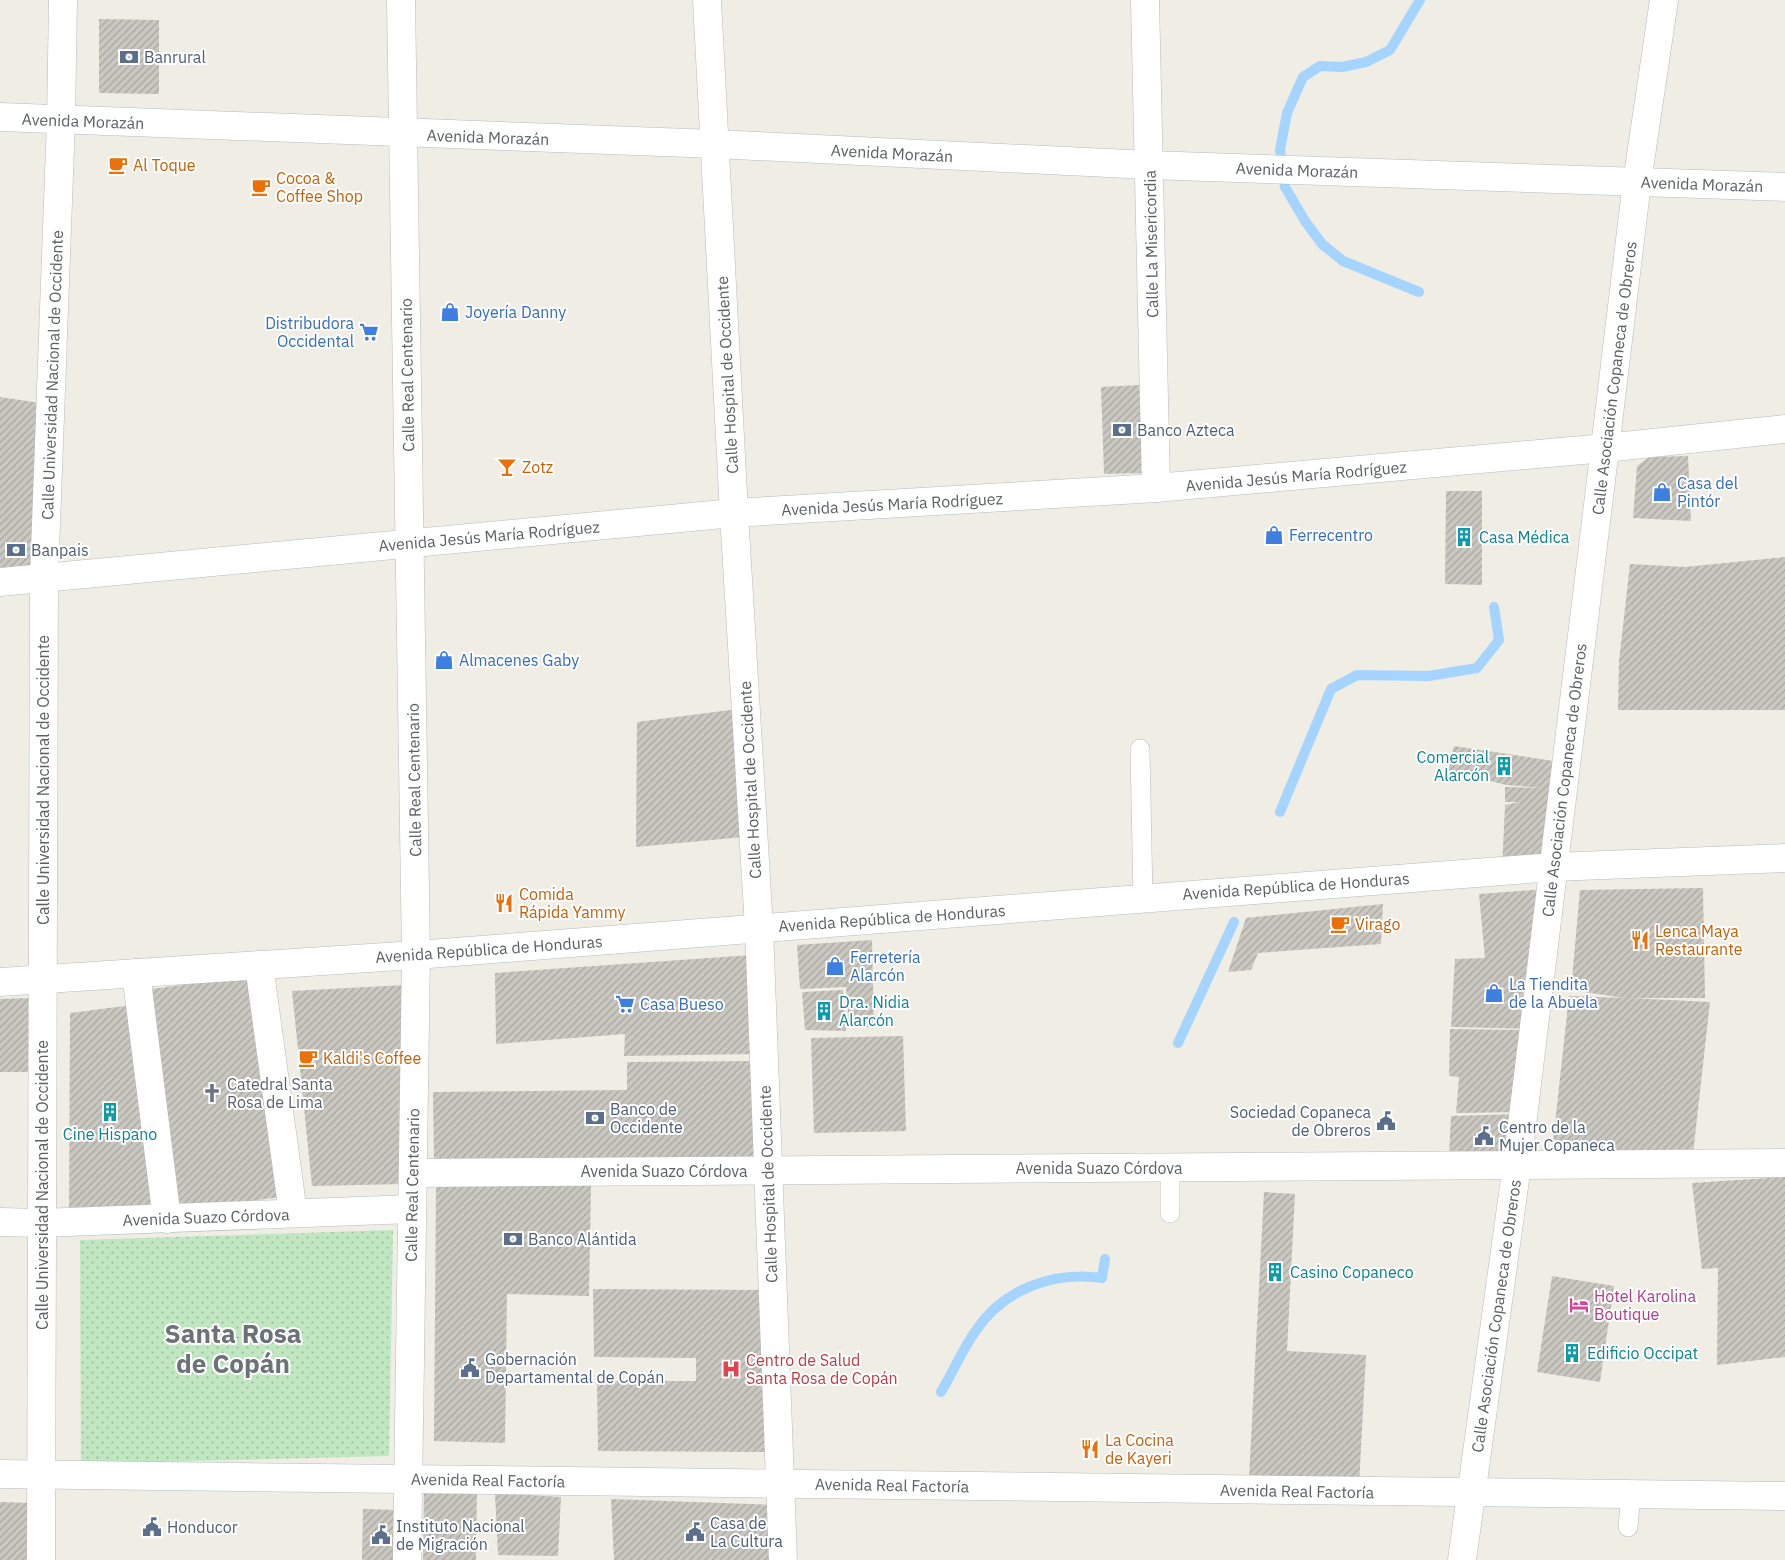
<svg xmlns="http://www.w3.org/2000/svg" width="1785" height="1560" viewBox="0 0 1785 1560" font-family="'IBM Plex Sans',sans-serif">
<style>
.green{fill:url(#green-dots)}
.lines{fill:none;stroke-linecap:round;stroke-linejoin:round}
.stream{stroke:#a4d4ff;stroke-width:10}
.building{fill:url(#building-hatch)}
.service-casing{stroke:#b7babe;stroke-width:20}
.pedestrian-casing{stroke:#b7babe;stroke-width:29}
.minor-casing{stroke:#b7babe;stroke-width:29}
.tertiary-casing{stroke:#b7babe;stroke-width:29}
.service{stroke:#fff;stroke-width:19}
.pedestrian{stroke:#fff;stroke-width:28}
.minor{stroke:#fff;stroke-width:28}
.tertiary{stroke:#fff;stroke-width:28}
.labels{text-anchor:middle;stroke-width:4;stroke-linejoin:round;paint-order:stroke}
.service-label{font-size:16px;fill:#4e5e75;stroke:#fff;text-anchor:start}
.street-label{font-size:16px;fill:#5c6065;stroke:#fff}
.food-label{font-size:16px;fill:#c56008;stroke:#fff;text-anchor:start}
.shop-label{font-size:16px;fill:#366cbe;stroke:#fff;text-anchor:start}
.culture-label{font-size:16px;fill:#0d838f;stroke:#fff;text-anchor:start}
.worship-label{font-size:16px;fill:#5b616d;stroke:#fff;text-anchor:start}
.hotel-label{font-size:16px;fill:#b23c85;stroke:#fff;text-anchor:start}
.health-label{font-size:16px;fill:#be3a42;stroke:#fff;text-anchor:start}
.town-label{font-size:26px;font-weight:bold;fill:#6d7277;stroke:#fff}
</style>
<defs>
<pattern id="green-dots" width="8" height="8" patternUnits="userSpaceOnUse" patternTransform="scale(1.25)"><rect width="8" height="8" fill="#c0e7c1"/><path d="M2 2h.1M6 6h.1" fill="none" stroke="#9fbfa0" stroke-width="1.8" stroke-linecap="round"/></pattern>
<pattern id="building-hatch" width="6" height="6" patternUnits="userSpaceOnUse" patternTransform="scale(1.25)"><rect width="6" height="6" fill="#cac8c1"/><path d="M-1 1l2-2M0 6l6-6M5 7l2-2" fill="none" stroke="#a7a6a0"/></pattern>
</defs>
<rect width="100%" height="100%" fill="#efede4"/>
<path class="green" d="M393,1230L389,1456L81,1464L80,1240Z"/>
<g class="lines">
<g class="stream">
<path d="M1419,292L1343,261L1322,244L1305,221L1285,187L1280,150L1287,113L1303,77L1320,66L1342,67L1366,62L1390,50L1420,0"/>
<path d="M1280,812L1331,689L1357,675L1429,676L1477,668L1499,640L1494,607"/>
<path d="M1178,1043L1234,922"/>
<path d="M941,1392C953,1372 962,1350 975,1332C1003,1289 1053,1271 1102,1278L1105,1259"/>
</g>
</g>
<g class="building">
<path d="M99,19L159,20V94L99,93Z"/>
<path d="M1139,385L1144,473L1104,474L1101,387Z"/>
<path d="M0,397L40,403L33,568L0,571Z"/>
<path d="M1688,456L1691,521L1633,518L1637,466L1649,457Z"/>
<path d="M1446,491H1482V585L1445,584Z"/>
<path d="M1785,557V710H1618L1619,661L1630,564L1685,567Z"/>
<path d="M738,709L744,837L636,847L637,722Z"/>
<path d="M1454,746L1560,762L1551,865L1502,868L1505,805L1519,802H1505V787L1543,788L1506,785L1448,770Z"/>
<path d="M1703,888L1705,998H1630L1710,1002L1693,1154L1552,1151L1569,996L1624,998L1571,990L1580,890Z"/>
<path d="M1548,889L1532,1029L1451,1027L1455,959L1485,958L1479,894Z"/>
<path d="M1383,904L1381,944L1258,953L1251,970L1228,972L1246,918Z"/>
<path d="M872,940L874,1027L849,1028L846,987L800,989L797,945Z"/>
<path d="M752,955L755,1054L624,1056L625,1034L496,1044L495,973Z"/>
<path d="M250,976L281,1197L175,1211L144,990Z"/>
<path d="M405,985L403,1184L312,1186L292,991Z"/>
<path d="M843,990L846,1031L805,1030L802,992Z"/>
<path d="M30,998L33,1072H0V999Z"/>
<path d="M140,1004L159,1211H69L70,1013Z"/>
<path d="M1450,1029L1531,1030L1520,1112L1456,1113L1459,1077L1449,1076Z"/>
<path d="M903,1036L906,1131L814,1133L811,1038Z"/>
<path d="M755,1061L757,1160L434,1163L433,1092L627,1090V1062Z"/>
<path d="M1519,1114L1514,1156H1449L1451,1116Z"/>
<path d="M1785,1177V1357L1717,1365L1718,1268L1702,1269L1692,1183Z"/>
<path d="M436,1184L591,1185L589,1296L507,1294L505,1443L434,1441Z"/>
<path d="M1264,1192L1295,1194L1287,1351L1366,1355L1359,1485L1249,1478Z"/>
<path d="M1552,1276L1614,1286L1600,1382L1537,1372Z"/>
<path d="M593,1289L766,1290V1452L598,1451L597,1381H696V1358L594,1357Z"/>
<path d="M477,1489L476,1560H423L424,1490Z"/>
<path d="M495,1493L561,1497L558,1556L498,1555Z"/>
<path d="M611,1499L776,1505L778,1560H614Z"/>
<path d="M0,1502L35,1503L36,1560H0Z"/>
<path d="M363,1509L399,1510L398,1560H362Z"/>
</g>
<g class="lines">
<g class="service-casing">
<g id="service">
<path d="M1140,749L1143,898"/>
<path d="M1170,1213V1167"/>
<path d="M1628,1527L1631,1494"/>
</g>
</g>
<g class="pedestrian-casing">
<g id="pedestrian">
<path d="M259,965L293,1213"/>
<path d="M136,973L167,1219"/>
<path d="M41,1223L411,1209"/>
</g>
</g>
<g class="minor-casing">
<g id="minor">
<path d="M1145,0L1156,488"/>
<path d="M0,117L715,144L1149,165L1785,187"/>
<path d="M0,982L416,955L1553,867L1785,858"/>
<path d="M414,1173L1785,1163"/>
<path d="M0,1474L1785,1496"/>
<path d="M41,1560L44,578L61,121L63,0"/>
<path d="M1462,1560L1517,1165L1605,448"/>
</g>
</g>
<g class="tertiary-casing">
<g id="tertiary">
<path d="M401,0L416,955L407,1560"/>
<path d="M707,0L734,513L759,928L783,1560"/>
<path d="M1605,448L1637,182L1664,0"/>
<path d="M0,582L734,513L1156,488L1605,448L1785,429"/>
<path d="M0,1222L41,1223"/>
</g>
</g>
<use href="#service" class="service"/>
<use href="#pedestrian" class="pedestrian"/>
<use href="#minor" class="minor"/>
<use href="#tertiary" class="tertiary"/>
</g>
<defs>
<g id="bank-bare" transform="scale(1.5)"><path d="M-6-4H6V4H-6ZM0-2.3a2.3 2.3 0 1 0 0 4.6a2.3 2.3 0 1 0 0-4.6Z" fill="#5c6f8a" stroke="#fff" stroke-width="2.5" paint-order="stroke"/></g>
<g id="cafe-bare" transform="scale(1.5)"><path d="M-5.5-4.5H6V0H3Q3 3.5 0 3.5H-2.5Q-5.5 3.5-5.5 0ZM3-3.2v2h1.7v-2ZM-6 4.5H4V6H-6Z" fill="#e8710a" stroke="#fff" stroke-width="2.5" paint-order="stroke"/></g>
<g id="shop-bare" transform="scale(1.5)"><path d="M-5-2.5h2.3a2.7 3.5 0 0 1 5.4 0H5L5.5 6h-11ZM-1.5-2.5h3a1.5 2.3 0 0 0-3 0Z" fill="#3f7fe0" stroke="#fff" stroke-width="2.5" paint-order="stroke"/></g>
<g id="supermarket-bare" transform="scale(1.5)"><path d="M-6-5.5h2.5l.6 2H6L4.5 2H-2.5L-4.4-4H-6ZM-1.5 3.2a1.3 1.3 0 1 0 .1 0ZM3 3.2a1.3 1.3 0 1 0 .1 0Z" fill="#3f7fe0" stroke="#fff" stroke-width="2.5" paint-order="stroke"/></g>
<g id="bar-bare" transform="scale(1.5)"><path d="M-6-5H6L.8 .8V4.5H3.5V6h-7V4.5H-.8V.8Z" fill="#e8710a" stroke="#fff" stroke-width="2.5" paint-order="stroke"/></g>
<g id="building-bare" transform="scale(1.5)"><path d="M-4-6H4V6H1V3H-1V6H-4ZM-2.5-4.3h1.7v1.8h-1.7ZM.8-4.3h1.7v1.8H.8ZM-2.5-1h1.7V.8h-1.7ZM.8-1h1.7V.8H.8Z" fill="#0f9aa8" stroke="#fff" stroke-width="2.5" paint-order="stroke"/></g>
<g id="restaurant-bare" transform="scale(1.5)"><path d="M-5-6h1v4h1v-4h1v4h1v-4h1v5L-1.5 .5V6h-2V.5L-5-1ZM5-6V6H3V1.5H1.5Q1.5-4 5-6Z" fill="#e8710a" stroke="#fff" stroke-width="2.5" paint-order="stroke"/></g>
<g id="church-bare" transform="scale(1.5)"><path d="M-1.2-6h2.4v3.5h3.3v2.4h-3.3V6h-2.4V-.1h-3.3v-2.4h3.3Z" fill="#6b7280" stroke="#fff" stroke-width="2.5" paint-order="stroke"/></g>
<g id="civic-bare" transform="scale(1.5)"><path d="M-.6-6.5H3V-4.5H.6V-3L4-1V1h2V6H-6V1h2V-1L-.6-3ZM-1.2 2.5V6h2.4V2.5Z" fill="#5c6f8a" stroke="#fff" stroke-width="2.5" paint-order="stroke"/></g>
<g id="hotel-bare" transform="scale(1.5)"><path d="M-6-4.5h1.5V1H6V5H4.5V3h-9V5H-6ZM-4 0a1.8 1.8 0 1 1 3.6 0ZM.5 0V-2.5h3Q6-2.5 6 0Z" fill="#d1479c" stroke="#fff" stroke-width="2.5" paint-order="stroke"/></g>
<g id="hospital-bare" transform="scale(1.5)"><path d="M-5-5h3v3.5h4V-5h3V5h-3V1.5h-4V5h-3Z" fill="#e0444e" stroke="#fff" stroke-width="2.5" paint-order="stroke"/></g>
</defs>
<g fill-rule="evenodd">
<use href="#bank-bare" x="129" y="57"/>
<use href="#cafe-bare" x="118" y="165"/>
<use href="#cafe-bare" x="261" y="187"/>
<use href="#shop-bare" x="450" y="312"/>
<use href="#supermarket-bare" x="369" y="332"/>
<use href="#bank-bare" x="1122" y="430"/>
<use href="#bar-bare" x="507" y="467"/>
<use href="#shop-bare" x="1662" y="492"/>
<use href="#shop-bare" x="1274" y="535"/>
<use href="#building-bare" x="1464" y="537"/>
<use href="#bank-bare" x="16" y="550"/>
<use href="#shop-bare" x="444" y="660"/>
<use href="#building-bare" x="1504" y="766"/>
<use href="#restaurant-bare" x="504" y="903"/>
<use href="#cafe-bare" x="1340" y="924"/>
<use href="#restaurant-bare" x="1640" y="940"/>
<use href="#shop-bare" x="835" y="966"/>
<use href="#shop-bare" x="1494" y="993"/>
<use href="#supermarket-bare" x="625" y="1004"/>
<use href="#building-bare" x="824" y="1011"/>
<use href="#cafe-bare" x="308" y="1058"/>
<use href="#church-bare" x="212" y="1093"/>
<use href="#building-bare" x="110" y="1112"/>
<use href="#bank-bare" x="595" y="1118"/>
<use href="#civic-bare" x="1386" y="1121"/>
<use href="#civic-bare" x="1484" y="1136"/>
<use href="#bank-bare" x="513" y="1239"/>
<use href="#building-bare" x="1275" y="1272"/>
<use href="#hotel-bare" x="1579" y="1305"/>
<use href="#building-bare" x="1572" y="1353"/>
<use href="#civic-bare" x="470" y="1368"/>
<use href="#hospital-bare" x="731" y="1369"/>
<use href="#restaurant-bare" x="1090" y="1449"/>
<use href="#civic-bare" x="152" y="1527"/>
<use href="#civic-bare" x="695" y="1532"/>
<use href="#civic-bare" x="381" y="1535"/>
</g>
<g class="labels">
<g class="service-label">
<text x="144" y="63">Banrural</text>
<text x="1137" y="436">Banco Azteca</text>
<text x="31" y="556">Banpais</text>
<text x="610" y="1115">Banco de<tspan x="610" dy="18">Occidente</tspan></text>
<text x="1371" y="1118" text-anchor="end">Sociedad Copaneca<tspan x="1371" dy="18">de Obreros</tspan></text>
<text x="1499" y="1133">Centro de la<tspan x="1499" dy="18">Mujer Copaneca</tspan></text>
<text x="528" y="1245">Banco Alántida</text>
<text x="485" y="1365">Gobernación<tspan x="485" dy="18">Departamental de Copán</tspan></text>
<text x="710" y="1529">Casa de<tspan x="710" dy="18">La Cultura</tspan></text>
<text x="396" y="1532">Instituto Nacional<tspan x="396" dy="18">de Migración</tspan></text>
<text x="167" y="1533">Honducor</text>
</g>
<g class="street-label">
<text transform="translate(83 121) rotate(2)" y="6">Avenida Morazán</text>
<text transform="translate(488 137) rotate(2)" y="6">Avenida Morazán</text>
<text transform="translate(892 153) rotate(3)" y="6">Avenida Morazán</text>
<text transform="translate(1297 170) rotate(2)" y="6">Avenida Morazán</text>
<text transform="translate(1702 184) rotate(2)" y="6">Avenida Morazán</text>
<text transform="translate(1151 244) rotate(-91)" y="6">Calle La Misericordia</text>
<text transform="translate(52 375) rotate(-88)" y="6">Calle Universidad Nacional de Occidente</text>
<text transform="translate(407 375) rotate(-91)" y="6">Calle Real Centenario</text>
<text transform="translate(727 375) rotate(-93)" y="6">Calle Hospital de Occidente</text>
<text transform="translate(1614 378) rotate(-83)" y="6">Calle Asociación Copaneca de Obreros</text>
<text transform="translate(1296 476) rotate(-5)" y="6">Avenida Jesús María Rodríguez</text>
<text transform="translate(892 504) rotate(-3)" y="6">Avenida Jesús María Rodríguez</text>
<text transform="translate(489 536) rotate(-5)" y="6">Avenida Jesús María Rodríguez</text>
<text transform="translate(43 780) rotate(-90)" y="6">Calle Universidad Nacional de Occidente</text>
<text transform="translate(414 780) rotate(-91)" y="6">Calle Real Centenario</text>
<text transform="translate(750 780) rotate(-93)" y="6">Calle Hospital de Occidente</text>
<text transform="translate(1564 780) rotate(-83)" y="6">Calle Asociación Copaneca de Obreros</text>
<text transform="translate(1296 886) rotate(-4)" y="6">Avenida República de Honduras</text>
<text transform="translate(892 918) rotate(-4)" y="6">Avenida República de Honduras</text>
<text transform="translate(489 949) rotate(-4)" y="6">Avenida República de Honduras</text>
<text x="1099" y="1174">Avenida Suazo Córdova</text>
<text x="664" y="1177">Avenida Suazo Córdova</text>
<text transform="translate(768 1184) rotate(-92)" y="6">Calle Hospital de Occidente</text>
<text transform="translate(42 1185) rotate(-90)" y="6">Calle Universidad Nacional de Occidente</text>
<text transform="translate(412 1185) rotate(-89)" y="6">Calle Real Centenario</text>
<text transform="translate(206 1217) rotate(-2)" y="6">Avenida Suazo Córdova</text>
<text transform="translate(1496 1316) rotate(-82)" y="6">Calle Asociación Copaneca de Obreros</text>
<text transform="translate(488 1480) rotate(1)" y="6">Avenida Real Factoría</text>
<text transform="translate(892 1485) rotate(1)" y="6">Avenida Real Factoría</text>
<text transform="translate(1297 1491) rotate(1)" y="6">Avenida Real Factoría</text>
</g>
<g class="food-label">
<text x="133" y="171">Al Toque</text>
<text x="276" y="184">Cocoa &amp;<tspan x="276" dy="18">Coffee Shop</tspan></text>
<text x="522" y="473">Zotz</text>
<text x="519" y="900">Comida<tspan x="519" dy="18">Rápida Yammy</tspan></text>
<text x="1355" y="930">Virago</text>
<text x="1655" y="937">Lenca Maya<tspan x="1655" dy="18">Restaurante</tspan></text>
<text x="323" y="1064">Kaldi's Coffee</text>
<text x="1105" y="1446">La Cocina<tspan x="1105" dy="18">de Kayeri</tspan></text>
</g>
<g class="shop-label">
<text x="465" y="318">Joyería Danny</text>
<text x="354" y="329" text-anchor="end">Distribudora<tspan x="354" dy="18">Occidental</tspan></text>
<text x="1677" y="489">Casa del<tspan x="1677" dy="18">Pintór</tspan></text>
<text x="1289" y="541">Ferrecentro</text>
<text x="459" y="666">Almacenes Gaby</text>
<text x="850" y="963">Ferretería<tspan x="850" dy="18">Alarcón</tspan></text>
<text x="1509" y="990">La Tiendita<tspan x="1509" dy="18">de la Abuela</tspan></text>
<text x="640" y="1010">Casa Bueso</text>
</g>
<g class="culture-label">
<text x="1479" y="543">Casa Médica</text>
<text x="1489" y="763" text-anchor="end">Comercial<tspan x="1489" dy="18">Alarcón</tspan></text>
<text x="839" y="1008">Dra. Nidia<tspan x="839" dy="18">Alarcón</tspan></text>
<text x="110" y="1140" text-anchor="middle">Cine Hispano</text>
<text x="1290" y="1278">Casino Copaneco</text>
<text x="1587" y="1359">Edificio Occipat</text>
</g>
<g class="worship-label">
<text x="227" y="1090">Catedral Santa<tspan x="227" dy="18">Rosa de Lima</tspan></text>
</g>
<g class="hotel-label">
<text x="1594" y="1302">Hotel Karolina<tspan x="1594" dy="18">Boutique</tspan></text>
</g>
<g class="health-label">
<text x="746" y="1366">Centro de Salud<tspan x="746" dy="18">Santa Rosa de Copán</tspan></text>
</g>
<g class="town-label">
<text x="233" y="1343">Santa Rosa<tspan x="233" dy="30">de Copán</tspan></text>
</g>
</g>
</svg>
